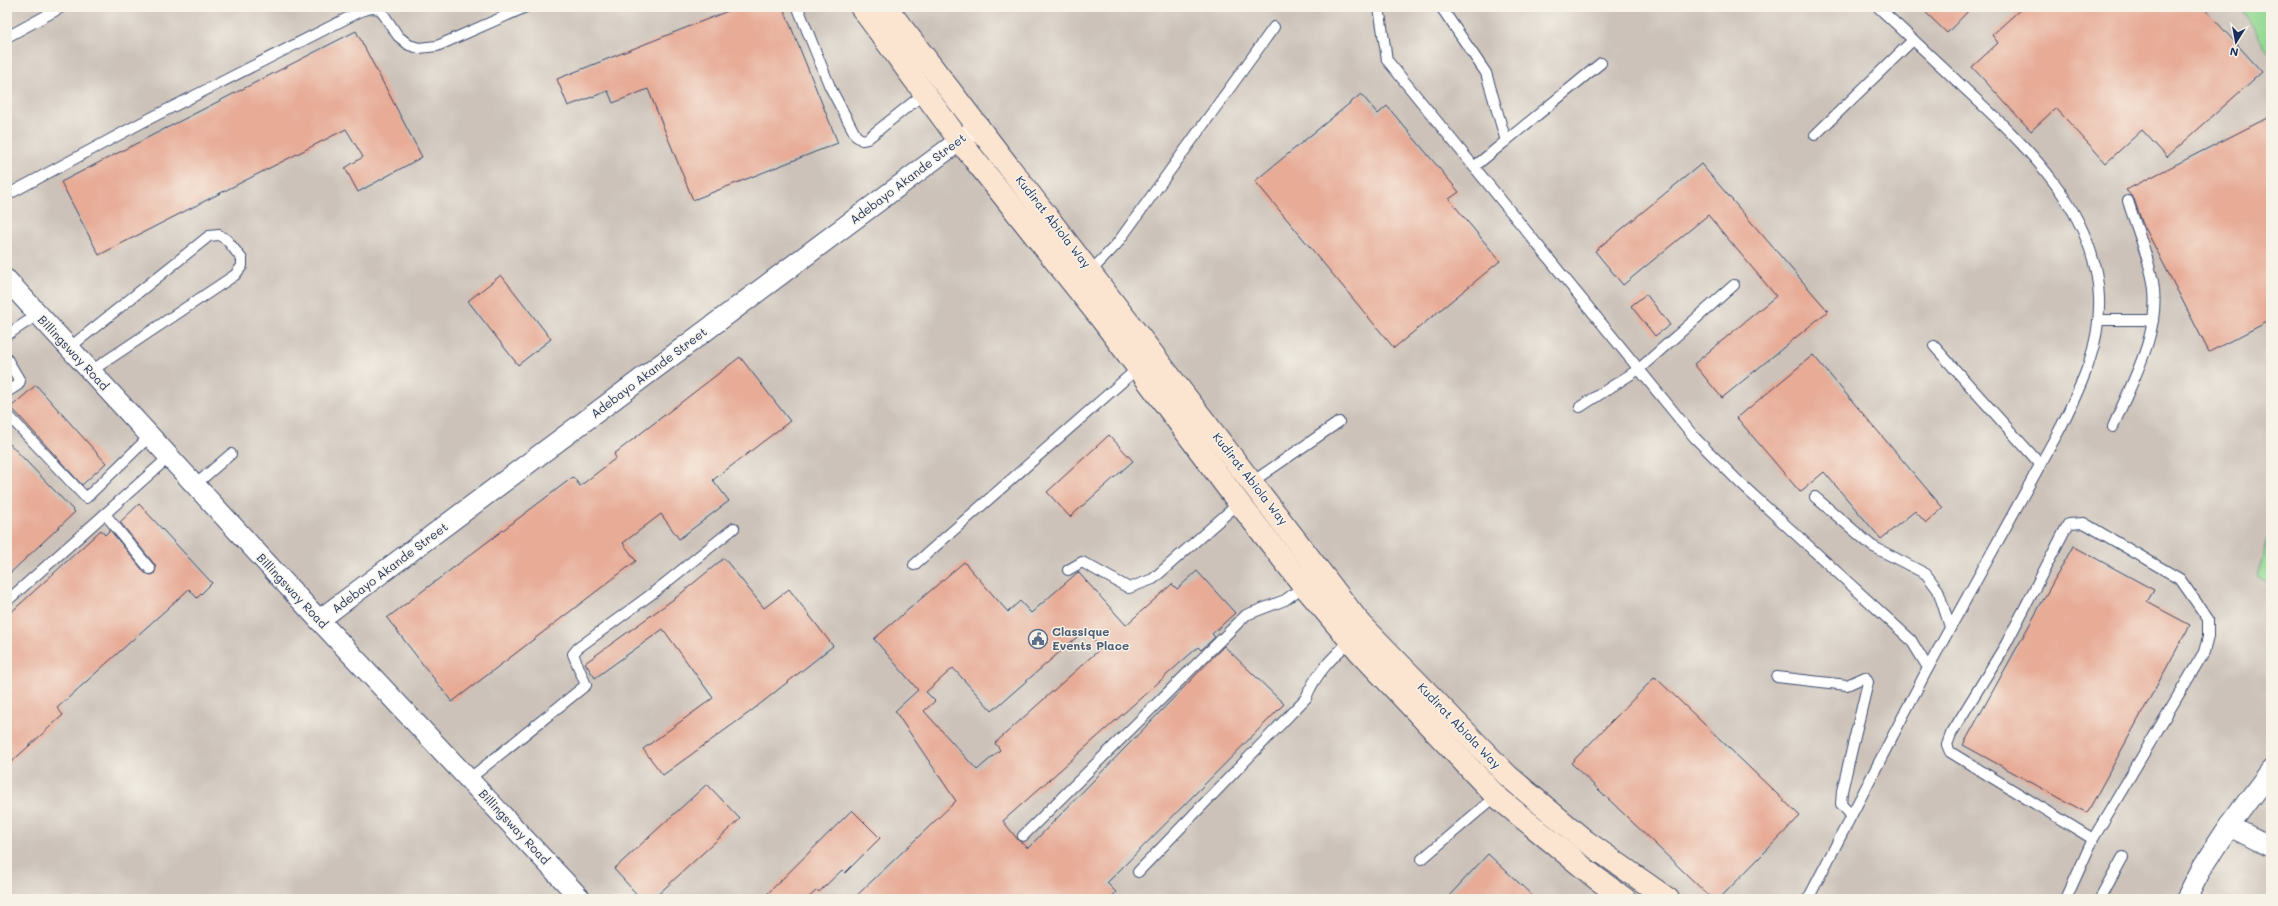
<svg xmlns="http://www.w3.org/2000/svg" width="2278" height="906" viewBox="0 0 2278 906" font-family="Mali,sans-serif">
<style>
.industrial{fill:#ccc2b9}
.green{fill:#91d892;stroke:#568478}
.building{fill:#e7ab96;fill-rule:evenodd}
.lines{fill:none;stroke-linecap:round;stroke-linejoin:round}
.service-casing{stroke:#3b4a6f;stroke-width:12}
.minor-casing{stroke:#3b4a6f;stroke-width:22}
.secondary-casing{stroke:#3b4a6f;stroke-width:24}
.service{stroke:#fff;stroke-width:10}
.minor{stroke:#fff;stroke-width:20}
.secondary{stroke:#fce5d0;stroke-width:22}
.labels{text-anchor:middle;stroke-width:3;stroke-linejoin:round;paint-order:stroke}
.street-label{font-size:12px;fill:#1b2f5e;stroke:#f7f3e8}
.service-label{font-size:12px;font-weight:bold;fill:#4e5e75;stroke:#f7f3e8;text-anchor:start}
</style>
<rect width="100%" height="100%" fill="#f7f3e8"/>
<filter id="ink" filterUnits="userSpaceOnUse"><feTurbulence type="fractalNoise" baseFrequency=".025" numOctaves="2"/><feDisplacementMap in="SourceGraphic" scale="8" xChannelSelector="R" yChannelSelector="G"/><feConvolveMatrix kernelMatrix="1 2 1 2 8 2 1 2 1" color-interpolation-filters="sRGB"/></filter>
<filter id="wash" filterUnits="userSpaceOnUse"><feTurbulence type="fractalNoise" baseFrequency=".012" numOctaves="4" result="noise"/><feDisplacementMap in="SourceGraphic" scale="16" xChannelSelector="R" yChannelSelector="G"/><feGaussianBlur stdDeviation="0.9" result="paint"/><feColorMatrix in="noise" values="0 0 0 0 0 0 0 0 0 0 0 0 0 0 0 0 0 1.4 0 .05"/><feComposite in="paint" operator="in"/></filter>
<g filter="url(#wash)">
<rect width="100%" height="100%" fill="#f3e6ce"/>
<path class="industrial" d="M7,7H2241L2271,57V530L2257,576L2271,585V899H7Z"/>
<g class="green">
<path d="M2241,7H2271V57Z"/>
<path d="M2271,530V585L2257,576Z"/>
</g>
<g id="blocks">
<g class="building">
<path d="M738,7H783L838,143L693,200L648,89L613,103L608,91L568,106L557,79Z"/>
<path d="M1920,7H1972L1947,33Z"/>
<path d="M2023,7H2203L2262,72L2167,157L2142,130L2106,163L2056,108L2031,131L1972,67L1998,43L1992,35Z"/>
<path d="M356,31L422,157L358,192L345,168L363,157L346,129L99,255L61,182Z"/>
<path d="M1361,94L1378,114L1387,106L1459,192L1449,199L1500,261L1394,348L1255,181Z"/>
<path d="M2271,116V320L2209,352L2142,222L2134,199L2126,190Z"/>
<path d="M1701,164L1828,311L1722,398L1694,364L1776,296L1708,215L1623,285L1595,251Z"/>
<path d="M501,275L551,339L518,365L468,301Z"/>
<path d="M1646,294L1670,325L1655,336L1631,306Z"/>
<path d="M1813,355L1943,508L1926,523L1915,511L1881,539L1824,472L1800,492L1737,418Z"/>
<path d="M740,357L790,421L713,480L729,501L679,539L661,514L623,543L636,561L452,702L387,618L573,477L580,486L616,458L614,454Z"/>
<path d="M36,385L106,463L82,485L11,407Z"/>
<path d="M1109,435L1133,461L1070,517L1047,492Z"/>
<path d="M7,441L75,512L7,576Z"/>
<path d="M139,504L212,583L197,598L189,589L57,708L63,715L7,766V616L101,530L105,535L110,530L145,573L151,575L154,574L156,568L155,565L120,522Z"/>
<path d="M2073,546L2154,590L2147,602L2190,625L2087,813L1963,745Z"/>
<path d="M724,558L764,608L789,589L833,646L750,712L663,775L643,749L713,698L663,629L595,678L585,663L678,596Z"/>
<path d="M964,562L1008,612L1020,601L1031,613L1078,572L1126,625L1172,584L1177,589L1197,571L1235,613L1212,634L1215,637L1201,650L1198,647L1003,821L1018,840L1028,848L1224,646L1284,704L1107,883L1116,892L1110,899H853L956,801L895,711L918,690L874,639ZM1085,630L1101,648L995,743L1000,750L977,770L924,711L935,701L926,692L953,668L992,711Z"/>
<path d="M1655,677L1800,816L1719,899H1712L1571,763Z"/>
<path d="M707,784L740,819L653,899H641L614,869Z"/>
<path d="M852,810L880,838L845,873L842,870L819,892L817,890L807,899H762Z"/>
<path d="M1488,854L1536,899H1446Z"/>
</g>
</g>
</g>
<g filter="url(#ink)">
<use href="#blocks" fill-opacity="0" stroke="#3b4a6f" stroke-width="1"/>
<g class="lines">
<g class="service-casing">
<g id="service">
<path d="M1379,7L1387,60L1695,438L1741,484L1911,640L1928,668"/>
<path d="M1441,7L1486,73L1506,141"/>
<path d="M798,8L830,87L856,136L862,140L867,139L926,92"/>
<path d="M7,37L62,7"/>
<path d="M1815,135L1913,40"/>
<path d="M1474,167L1601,63"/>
<path d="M7,195L141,123L361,11L372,8L380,9L398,36L409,45L419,48L437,46L526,7"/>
<path d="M1091,271L1116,245L1274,27"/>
<path d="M2098,320H2153"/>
<path d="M7,335L37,315"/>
<path d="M1934,346L2040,464"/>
<path d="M69,348L209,236L219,235L227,240L242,259V266L235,275L91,371"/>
<path d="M7,359L20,381L18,385L7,392"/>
<path d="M1580,407L1639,369L1734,285"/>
<path d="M7,414L86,498L150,436"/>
<path d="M2113,427C2131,383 2162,332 2153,282C2148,255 2136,227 2128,201"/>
<path d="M1252,482L1339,422"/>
<path d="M195,485L231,454"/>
<path d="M1815,497L1872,546L1926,574L1938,590L1950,627"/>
<path d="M105,514L150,569"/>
<path d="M914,565L1138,368"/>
<path d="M1068,570L1082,562L1129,588L1153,579L1239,503"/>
<path d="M7,601L169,457"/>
<path d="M1777,677L1847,685L1865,677L1868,682L1842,791L1841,804L1851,815"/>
<path d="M469,779L586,685L573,654L578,648L653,593L734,528"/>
<path d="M1023,836L1246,615L1285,600L1304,586"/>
<path d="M1422,859L1496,796"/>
<path d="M1138,872L1306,698C1315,674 1332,658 1350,641"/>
<path d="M1808,899L1928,668L2061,427C2081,386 2101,345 2099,298C2096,209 2022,142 1962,86C1934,59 1906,33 1878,7"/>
<path d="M2066,899L2093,839L2204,652L2208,637V619L2180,579L2084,523L2068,524L2006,644L1951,734L1947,745L1950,752L2093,839"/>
<path d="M2100,899L2123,857"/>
</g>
</g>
<g class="minor-casing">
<g id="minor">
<path d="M7,280L319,620L581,899"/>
<path d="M319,620L979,126"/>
<path d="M2229,826L2271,770"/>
<path d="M2186,899L2203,866L2229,826L2271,847"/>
</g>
</g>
<g class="secondary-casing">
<g id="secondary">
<path d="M861,7L959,140L1103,321L1239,503L1304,586L1359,651L1496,796L1596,878L1625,899"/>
<path d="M886,7L1358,621L1508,776L1584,840L1668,899"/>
</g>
</g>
<use href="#service" class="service"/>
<use href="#minor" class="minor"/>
<use href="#secondary" class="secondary"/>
</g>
</g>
<defs>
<g id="civic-ring" transform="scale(1)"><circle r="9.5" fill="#f7f3e8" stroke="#5c6f8a" stroke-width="1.5"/><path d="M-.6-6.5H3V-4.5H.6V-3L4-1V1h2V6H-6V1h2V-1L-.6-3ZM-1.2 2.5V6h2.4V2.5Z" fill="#5c6f8a"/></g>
</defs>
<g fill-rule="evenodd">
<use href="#civic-ring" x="1038" y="639"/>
</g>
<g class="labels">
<g class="street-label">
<text transform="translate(908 179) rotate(-37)" y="4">Adebayo Akande Street</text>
<text transform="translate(1053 222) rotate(52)" y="4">Kudirat Abiola Way</text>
<text transform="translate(73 353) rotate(47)" y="4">Billingsway Road</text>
<text transform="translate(649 373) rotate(-37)" y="4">Adebayo Akande Street</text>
<text transform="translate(1250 479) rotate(52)" y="4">Kudirat Abiola Way</text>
<text transform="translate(390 568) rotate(-37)" y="4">Adebayo Akande Street</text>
<text transform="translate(292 591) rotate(47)" y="4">Billingsway Road</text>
<text transform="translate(1459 726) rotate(46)" y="4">Kudirat Abiola Way</text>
<text transform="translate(514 827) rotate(47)" y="4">Billingsway Road</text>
</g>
<g class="service-label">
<text x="1052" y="636">Classique<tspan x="1052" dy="14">Events Place</tspan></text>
</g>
</g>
<rect width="2278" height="906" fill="none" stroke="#f7f3e8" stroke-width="24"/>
<g transform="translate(2236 42) rotate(191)" stroke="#f7f3e8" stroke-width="3" paint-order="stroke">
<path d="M0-3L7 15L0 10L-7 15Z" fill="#1b2f5e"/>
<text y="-6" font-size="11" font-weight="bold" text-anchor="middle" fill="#1b2f5e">N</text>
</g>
</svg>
